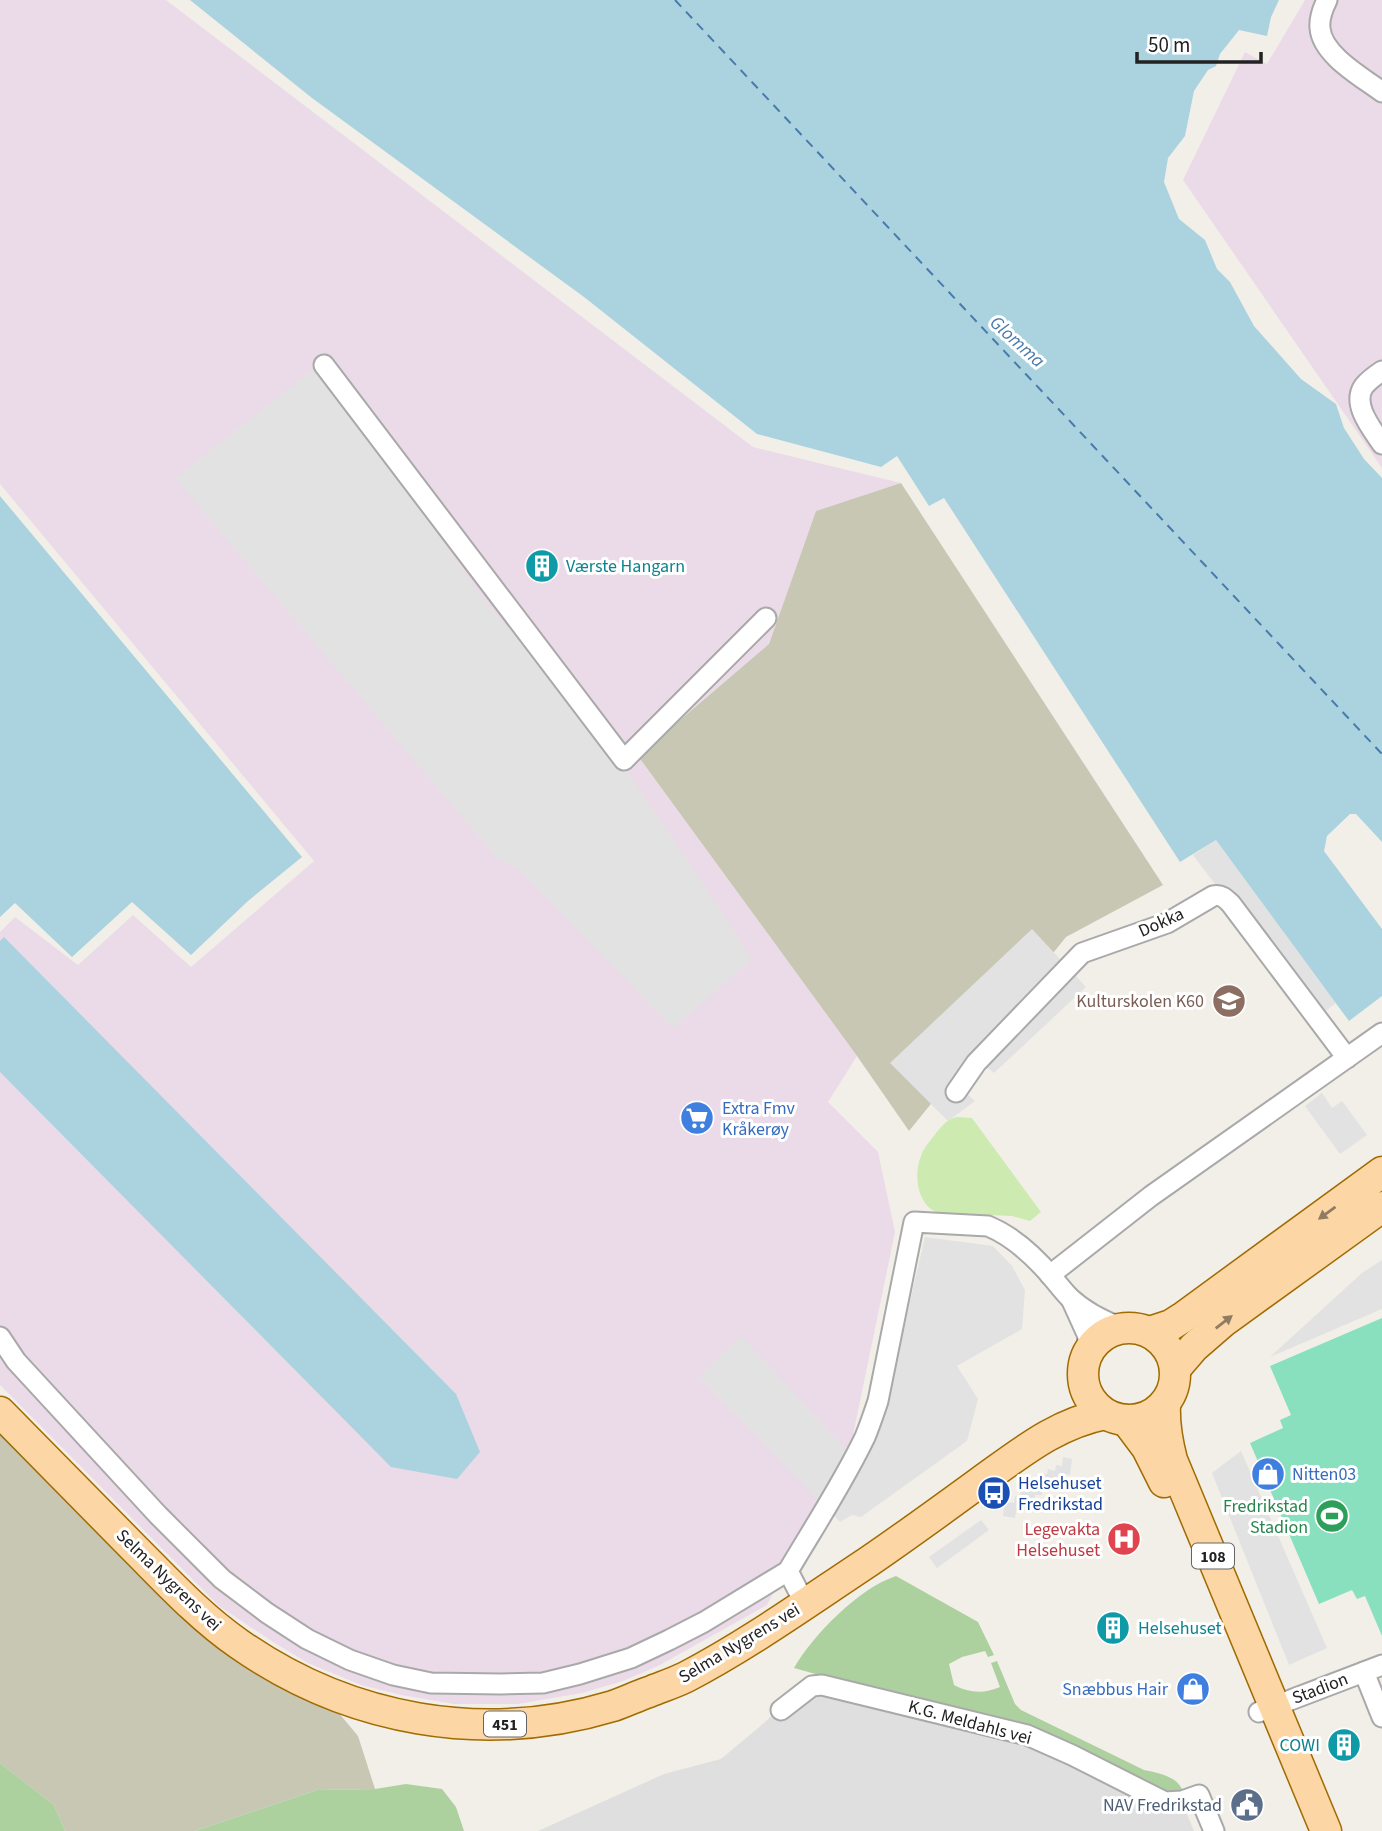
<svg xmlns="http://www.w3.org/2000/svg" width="1382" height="1831" viewBox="0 0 1382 1831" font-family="'Source Sans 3',sans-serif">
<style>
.residential{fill:#e0dfdf}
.industrial{fill:#ebdbe8}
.construction{fill:#c7c7b4}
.grass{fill:#cdebb0}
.forest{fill:#add19e}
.pitch{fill:#88e0be}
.parking{fill:#e2e2e2}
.water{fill:#aad3df}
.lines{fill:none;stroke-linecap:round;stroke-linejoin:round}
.ferry{stroke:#4a7aab;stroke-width:2;stroke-dasharray:9 7;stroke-linecap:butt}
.street-casing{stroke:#a9a9a9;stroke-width:23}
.primary-casing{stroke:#a06b00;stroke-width:33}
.street{stroke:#fff;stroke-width:19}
.primary{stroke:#fcd6a4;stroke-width:30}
.oneway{fill:#8f7c63}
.labels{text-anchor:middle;stroke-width:6;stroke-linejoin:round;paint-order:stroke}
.shield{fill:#fff;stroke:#646464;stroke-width:2}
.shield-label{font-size:16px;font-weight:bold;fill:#222}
.culture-label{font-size:18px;fill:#0d838f;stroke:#fff;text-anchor:start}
.street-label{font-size:18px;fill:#222;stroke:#fff}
.education-label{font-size:18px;fill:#785e54;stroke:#fff;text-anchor:end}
.shop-label{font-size:18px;fill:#366cbe;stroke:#fff;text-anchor:start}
.transit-label{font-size:18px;fill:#164399;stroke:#fff;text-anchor:start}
.leisure-label{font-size:18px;fill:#27864d;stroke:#fff;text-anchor:end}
.health-label{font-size:18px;fill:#be3a42;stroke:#fff;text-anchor:end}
.service-label{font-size:18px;fill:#4e5e75;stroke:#fff;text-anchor:end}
.water-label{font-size:19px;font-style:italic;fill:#4a7aab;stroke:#fff}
</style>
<rect width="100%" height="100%" fill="#f2efe9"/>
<path class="residential" d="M814,1674L884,1693L1178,1793L1194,1831H538L664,1774L721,1759L764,1723Z"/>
<g class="industrial">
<path d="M0,0H166L753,447L901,483L816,511L769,644L638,756L857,1056L828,1102L878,1152L895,1232L852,1440L767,1605L658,1666L623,1681L582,1693L518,1704H454L401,1695L361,1685L308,1663L273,1642L219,1606L0,1385V932L15,917L78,965L133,915L191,967L314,861L0,484Z"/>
<path d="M1305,0H1382V468L1183,180L1245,52L1267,64Z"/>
</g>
<g class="construction">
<path d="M901,483L1163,885L1066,937L909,1131L857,1056L638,756L769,644L816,511Z"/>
<path d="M0,1425L201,1629L338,1712L358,1736L375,1789L317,1790L195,1831H65L54,1805L0,1763Z"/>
</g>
<path class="grass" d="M957,1117L972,1118L1041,1212L1030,1221L1012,1216L944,1213C941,1212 937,1213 934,1211C916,1201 914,1172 921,1156C924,1147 931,1140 936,1133C943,1125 947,1119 957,1117Z"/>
<g class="forest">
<path d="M896,1576L978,1622L994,1655L988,1657L985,1651L962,1657L949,1664L954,1685C969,1693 984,1694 1000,1687L991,1663L997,1661L1015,1704L1021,1710L1144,1770C1157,1773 1175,1775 1182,1789L1178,1793L1165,1795L884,1693L794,1668C813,1635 859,1588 896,1576Z"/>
<path d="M0,1763L54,1805L65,1831H0Z"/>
<path d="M406,1784L442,1789L456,1807L464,1831H195L317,1790L375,1789Z"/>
</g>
<path class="pitch" d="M1382,1318V1636L1365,1596L1357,1599L1352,1590L1319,1604L1250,1443L1283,1428L1280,1420L1291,1415L1270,1366Z"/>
<g class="parking">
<path d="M318,366L487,604L561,686L636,785L693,869L752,959L673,1028L520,871L497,858L175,478Z"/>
<path d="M1216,840L1336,1003L1316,1018L1193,855Z"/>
<path d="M1032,929L1086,987L994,1073L984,1065L965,1092L975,1101L948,1121L890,1063Z"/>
<path d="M1322,1093L1332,1108L1342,1101L1367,1135L1340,1154L1305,1106Z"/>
<path d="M925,1237L993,1246L1012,1266L1025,1290L1022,1329L957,1366L978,1399L967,1441L861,1517L852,1515L840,1522L699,1377L741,1336L856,1460L885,1409Z"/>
<path d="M1382,1260V1309L1270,1357L1362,1273Z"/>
<path d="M1241,1451L1327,1648L1289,1665L1212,1473Z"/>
<path d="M1063,1457L1072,1459L1070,1475L1063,1474L1062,1479L1056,1478L1055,1485L1049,1484L1048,1491L1042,1490V1495H1035L1034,1501L1028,1500L1027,1506L1021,1505L1020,1512L1016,1511L1015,1518L1003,1516L1005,1502L1014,1503L1015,1496L1020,1497L1021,1490L1027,1491L1028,1485H1034L1035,1479H1039L1040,1473L1047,1474L1048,1469L1055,1471L1056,1465L1062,1466Z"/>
<path d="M981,1520L989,1530L937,1568L929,1557Z"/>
</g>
<g class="water">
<path d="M190,0H1279L1271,17L1267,36L1239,30L1220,54L1216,66L1208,70L1194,91L1185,136L1168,158L1164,182L1179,219L1205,240L1217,269L1230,282L1254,326L1301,379L1336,404L1344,428L1364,459L1382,478V842L1356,814H1350L1327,836L1324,851L1382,929V996L1349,1021L1216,840L1180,862L944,498L929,506L897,456L881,467L757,434L584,297L312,98Z"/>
<path d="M0,496L302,857L248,901L191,955L132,902L72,957L15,903L0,917Z"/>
<path d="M4,937L456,1394L480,1452L457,1479L391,1467L0,1072V941Z"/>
</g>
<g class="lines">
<path class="ferry" d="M675,0L1382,754"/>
<g class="street-casing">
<g id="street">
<path d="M1327,0C1323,8 1319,18 1320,28C1322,55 1362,77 1382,92"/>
<path d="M324,365L624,760L766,618"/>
<path d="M1382,371C1376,375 1369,380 1364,386C1351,404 1372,429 1382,444"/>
<path d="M956,1092L976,1063L1082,953L1167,923L1213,896C1221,894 1225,898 1231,904L1347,1058"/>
<path d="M1050,1275L1151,1196L1382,1033"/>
<path d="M1072,1301L1087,1334L1090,1349"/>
<path d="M0,1337L16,1361L158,1515L222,1579L267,1613L307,1639L350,1660L393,1675L431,1683L501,1684L543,1683L580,1674L631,1658L669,1640L704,1622L788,1571"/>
<path d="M805,1604L788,1571C814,1527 843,1483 865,1437C870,1425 874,1413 878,1401L914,1222L988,1226C1012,1236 1035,1257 1052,1277C1058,1284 1063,1291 1070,1298C1085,1312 1103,1321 1122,1328"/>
<path d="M1364,1672L1382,1717"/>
<path d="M781,1710L812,1686L822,1685L1027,1735L1072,1755L1165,1802L1182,1801L1199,1795L1214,1831"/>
<path d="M1259,1712L1382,1665"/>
</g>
</g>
<g class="primary-casing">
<g id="primary">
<circle cx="1129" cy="1374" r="46"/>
<path d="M1150,1332L1171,1325L1182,1318L1382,1172"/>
<path d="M1175,1369L1194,1347L1224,1321L1382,1207"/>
<path d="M1165,1404C1164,1424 1167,1441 1172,1460L1326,1831"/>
<path d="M0,1412C44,1457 89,1502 133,1547C167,1581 200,1617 239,1644C349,1721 484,1745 613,1706C625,1702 637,1696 649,1692C661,1687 674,1683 686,1677C749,1644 809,1601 868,1562C906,1536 943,1509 980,1482C1021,1453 1055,1424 1105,1414"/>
<path d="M1126,1420L1147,1448L1164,1482"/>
</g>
</g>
<use href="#street" class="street"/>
<use href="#primary" class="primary"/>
</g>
<defs><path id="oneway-solid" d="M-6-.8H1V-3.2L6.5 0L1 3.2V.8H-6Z" transform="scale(1.75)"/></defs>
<g class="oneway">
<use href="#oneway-solid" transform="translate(1327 1213) rotate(144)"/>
<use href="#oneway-solid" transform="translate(1224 1322) rotate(-38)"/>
</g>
<defs>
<g id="building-disc" transform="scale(1.75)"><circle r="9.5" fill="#0f9aa8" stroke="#fff"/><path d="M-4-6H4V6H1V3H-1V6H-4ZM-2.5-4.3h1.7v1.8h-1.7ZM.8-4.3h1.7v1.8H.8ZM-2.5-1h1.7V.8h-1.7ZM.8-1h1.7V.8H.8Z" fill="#fff"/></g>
<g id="school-disc" transform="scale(1.75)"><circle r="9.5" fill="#8d6e63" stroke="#fff"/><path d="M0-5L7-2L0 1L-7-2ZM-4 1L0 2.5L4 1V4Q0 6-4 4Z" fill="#fff"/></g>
<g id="supermarket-disc" transform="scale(1.75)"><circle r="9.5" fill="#3f7fe0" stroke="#fff"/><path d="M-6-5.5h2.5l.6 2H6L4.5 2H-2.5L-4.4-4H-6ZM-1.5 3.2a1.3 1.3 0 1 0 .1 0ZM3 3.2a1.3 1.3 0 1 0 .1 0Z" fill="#fff"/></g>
<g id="shop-disc" transform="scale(1.75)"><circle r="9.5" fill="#3f7fe0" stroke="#fff"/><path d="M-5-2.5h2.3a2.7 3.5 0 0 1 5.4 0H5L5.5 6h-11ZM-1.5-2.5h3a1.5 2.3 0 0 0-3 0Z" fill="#fff"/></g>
<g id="bus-disc" transform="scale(1.75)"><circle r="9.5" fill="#1a4fb4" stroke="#fff"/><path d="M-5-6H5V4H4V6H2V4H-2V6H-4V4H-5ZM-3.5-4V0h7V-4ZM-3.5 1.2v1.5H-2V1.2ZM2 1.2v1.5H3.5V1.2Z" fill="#fff"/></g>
<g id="stadium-disc" transform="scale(1.75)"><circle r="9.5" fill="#2e9e5b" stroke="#fff"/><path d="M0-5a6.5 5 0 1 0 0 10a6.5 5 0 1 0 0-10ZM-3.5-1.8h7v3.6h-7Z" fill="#fff"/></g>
<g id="hospital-disc" transform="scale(1.75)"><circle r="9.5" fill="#e0444e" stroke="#fff"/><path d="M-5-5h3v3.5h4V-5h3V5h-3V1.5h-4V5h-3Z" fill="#fff"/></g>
<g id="civic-disc" transform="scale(1.75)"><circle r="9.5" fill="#5c6f8a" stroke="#fff"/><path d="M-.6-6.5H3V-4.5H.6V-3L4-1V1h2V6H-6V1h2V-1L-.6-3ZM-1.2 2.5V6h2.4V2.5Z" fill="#fff"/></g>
</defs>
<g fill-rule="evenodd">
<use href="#building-disc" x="542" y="566"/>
<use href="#school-disc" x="1229" y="1001"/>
<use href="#supermarket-disc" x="697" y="1118"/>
<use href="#shop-disc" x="1268" y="1474"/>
<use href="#bus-disc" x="994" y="1493"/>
<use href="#stadium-disc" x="1332" y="1516"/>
<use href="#hospital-disc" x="1124" y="1539"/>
<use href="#building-disc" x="1113" y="1628"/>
<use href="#shop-disc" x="1193" y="1689"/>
<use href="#building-disc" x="1344" y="1745"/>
<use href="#civic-disc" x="1247" y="1805"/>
</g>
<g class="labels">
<g class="shield">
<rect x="1192" y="1543.5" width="42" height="25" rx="5"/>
<rect x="484" y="1711.5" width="42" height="25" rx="5"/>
</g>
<g class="shield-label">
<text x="1213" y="1562">108</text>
<text x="505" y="1730">451</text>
</g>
<g class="culture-label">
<text x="566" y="572">Værste Hangarn</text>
<text x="1138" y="1634">Helsehuset</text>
<text x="1320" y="1751" text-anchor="end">COWI</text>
</g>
<g class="street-label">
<text transform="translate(1161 922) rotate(-24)" y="6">Dokka</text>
<text transform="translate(169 1580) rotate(44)" y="6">Selma Nygrens vei</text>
<text transform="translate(739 1643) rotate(-31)" y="6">Selma Nygrens vei</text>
<text transform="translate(1320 1688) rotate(-21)" y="6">Stadion</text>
<text transform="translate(970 1722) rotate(15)" y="6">K.G. Meldahls vei</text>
</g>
<g class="education-label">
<text x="1204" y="1007">Kulturskolen K60</text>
</g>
<g class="shop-label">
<text x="722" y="1114">Extra Fmv<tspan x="722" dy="21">Kråkerøy</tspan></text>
<text x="1292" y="1480">Nitten03</text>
<text x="1168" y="1695" text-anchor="end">Snæbbus Hair</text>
</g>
<g class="transit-label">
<text x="1018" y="1489">Helsehuset<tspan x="1018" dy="21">Fredrikstad</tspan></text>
</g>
<g class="leisure-label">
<text x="1308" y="1512">Fredrikstad<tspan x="1308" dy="21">Stadion</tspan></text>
</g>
<g class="health-label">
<text x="1100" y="1535">Legevakta<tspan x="1100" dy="21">Helsehuset</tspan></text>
</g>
<g class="service-label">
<text x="1222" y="1811">NAV Fredrikstad</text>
</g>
<g class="water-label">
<text transform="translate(1018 341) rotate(42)" y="7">Glomma</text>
</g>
</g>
<path d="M1137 52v10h124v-10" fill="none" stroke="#222222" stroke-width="3.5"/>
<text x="1148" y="52" font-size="21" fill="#222222" stroke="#ffffff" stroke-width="5" paint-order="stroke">50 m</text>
</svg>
